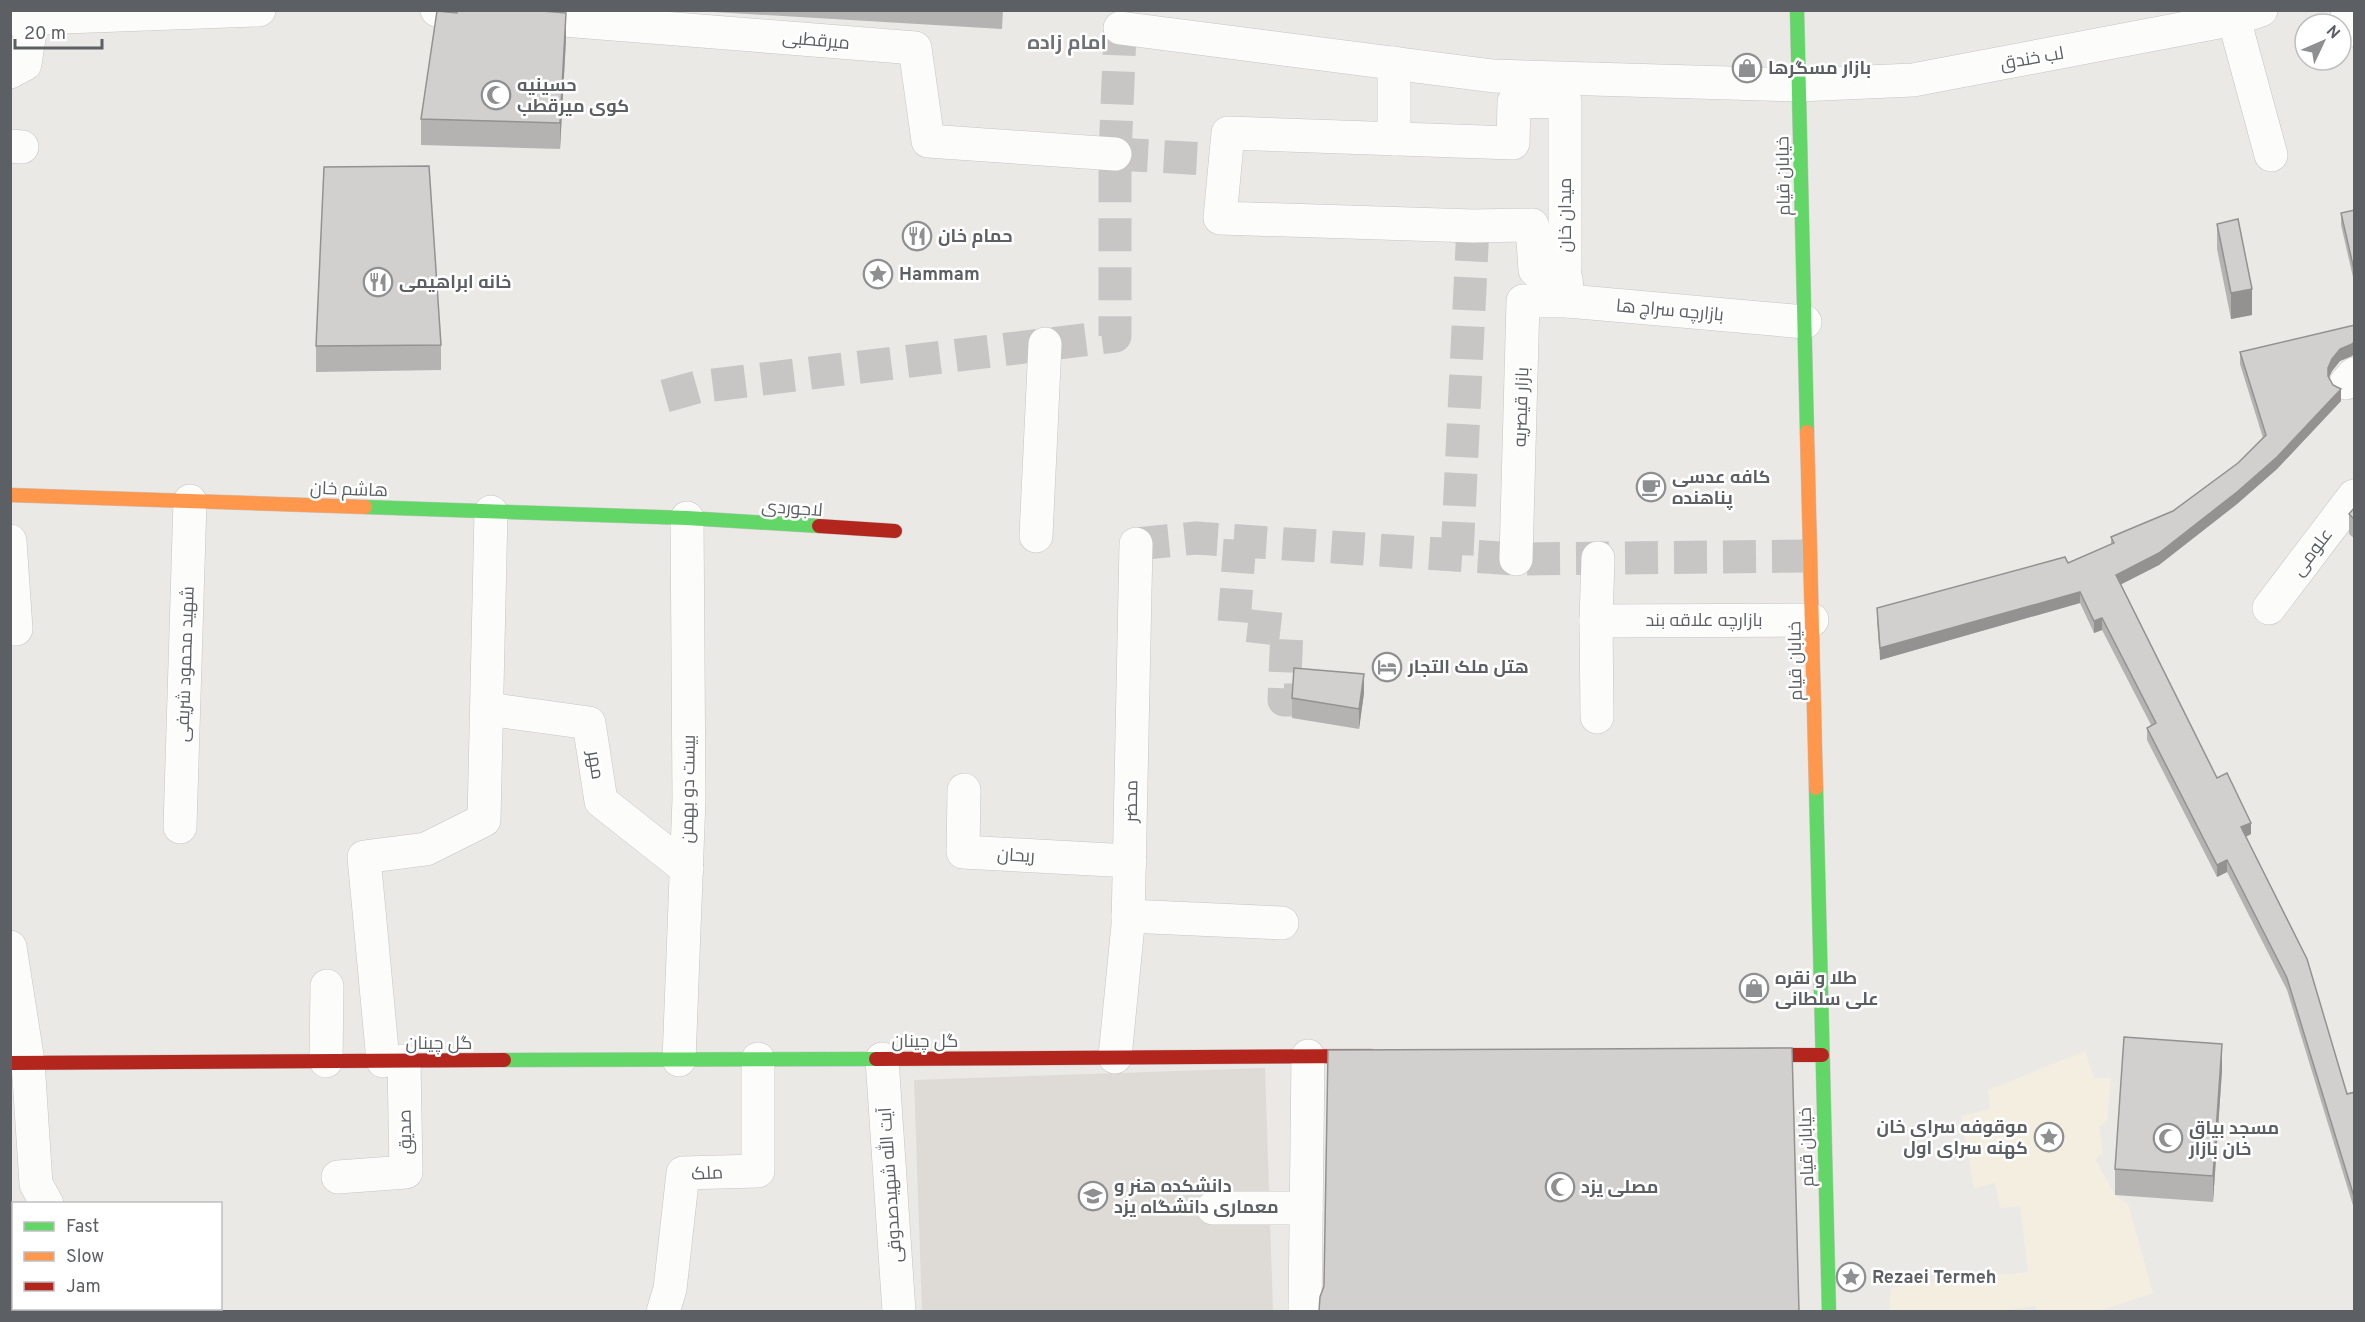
<svg xmlns="http://www.w3.org/2000/svg" width="2365" height="1322" viewBox="0 0 2365 1322" font-family="Overpass,Cairo,sans-serif">
<style>
.commercial{fill:#f3eee0}
.education{fill:#dedbd6}
.lines{fill:none;stroke-linecap:round;stroke-linejoin:round}
.street-tunnel{stroke:#c7c6c5;stroke-width:33;stroke-dasharray:33 16;stroke-linecap:butt}
.street-casing{stroke:#c5c5c5;stroke-width:34}
.fast-casing{stroke:#c8c7c7;stroke-width:15}
.slow-casing{stroke:#c8c7c7;stroke-width:15}
.jam-casing{stroke:#c8c7c7;stroke-width:15}
.street{stroke:#fcfcfb;stroke-width:33}
.fast{stroke:#63d668;stroke-width:14}
.slow{stroke:#ff974d;stroke-width:14}
.jam{stroke:#b3261e;stroke-width:14}
.wall{fill:#b5b3b2}
.shaded-wall{fill:#939291}
.building{fill:#d2d0cf;stroke:#939291;stroke-width:1.5}
.labels{text-anchor:middle;stroke-width:5;stroke-linejoin:round;paint-order:stroke}
.street-label{font-size:18px;fill:#5c5f63;stroke:#fff}
.poi-label{font-size:18px;font-weight:bold;fill:#5c5f63;stroke:#fff;text-anchor:start}
.neighbourhood-label{font-size:20px;font-weight:bold;fill:#6d7175;stroke:#fff}
</style>
<rect width="100%" height="100%" fill="#ebe9e6"/>
<path class="commercial" d="M2085,1051L2094,1078H2111L2107,1121L2099,1127L2103,1153L2095,1159L2115,1195L2128,1204L2153,1293L2100,1311H2037L2035,1306L1991,1312H1889L1891,1288L1943,1280L2028,1272L2020,1206L2000,1208L1995,1183L1974,1188L1961,1116L1990,1109L1988,1090Z"/>
<path class="education" d="M1265,1068L1273,1311H922L914,1080Z"/>
<g class="lines">
<g class="street-tunnel">
<path d="M1115,154L1226,160"/>
<path d="M665,396L697,387L1115,336V154L1121,10"/>
<path d="M1240,540L1234,624L1287,630L1284,700H1294"/>
<path d="M1136,544L1196,538L1516,559L1810,556"/>
<path d="M1457,555L1473,226"/>
</g>
<g class="street-casing">
<g id="street">
<path d="M437,10L915,48L928,141L1115,154"/>
<path d="M2347,10L2354,30"/>
<path d="M10,19L259,10"/>
<path d="M2234,19L2271,155"/>
<path d="M1120,28L1493,76L1799,85L1913,80L2234,19L2261,10"/>
<path d="M10,72L25,64L32,19"/>
<path d="M1565,101V268L1535,270L1532,225L1473,226L1220,218L1228,133L1513,143L1514,102Z"/>
<path d="M1394,139V63"/>
<path d="M10,146L22,147"/>
<path d="M1566,279L1568,301L1805,322"/>
<path d="M2346,383L2354,374"/>
<path d="M1036,536L1045,344"/>
<path d="M10,541L16,629"/>
<path d="M1516,559L1523,301H1568"/>
<path d="M2269,608L2354,496"/>
<path d="M1596,621L1812,620"/>
<path d="M487,709L589,723L601,801L687,869"/>
<path d="M1597,717L1596,621L1598,558"/>
<path d="M964,790L963,852L1130,861"/>
<path d="M180,827L190,501"/>
<path d="M1128,916L1282,923"/>
<path d="M10,947L28,1062L36,1184L47,1204"/>
<path d="M1115,1057L1128,925L1136,544"/>
<path d="M882,1059L899,1312"/>
<path d="M679,1060L689,799L687,518"/>
<path d="M326,1061L327,986"/>
<path d="M383,1061L364,857L426,849L484,820L491,512"/>
<path d="M338,1177L406,1172L404,1061"/>
<path d="M1213,1208H1306"/>
<path d="M63,1308L64,1312"/>
<path d="M663,1312L670,1289L683,1173L758,1171V1059"/>
<path d="M1305,1312L1308,1056"/>
</g>
</g>
<g class="fast-casing">
<g id="fast">
<path d="M1797,10L1807,432"/>
<path d="M365,507L687,518L819,526"/>
<path d="M1816,788L1829,1312"/>
<path d="M504,1060L876,1059"/>
</g>
</g>
<g class="slow-casing">
<g id="slow">
<path d="M1807,432L1816,788"/>
<path d="M10,495L365,507"/>
</g>
</g>
<g class="jam-casing">
<g id="jam">
<path d="M819,526L895,531"/>
<path d="M1749,1055H1822"/>
<path d="M876,1059L1371,1056"/>
<path d="M10,1063L504,1060"/>
</g>
</g>
<use href="#street" class="street"/>
<use href="#fast" class="fast"/>
<use href="#slow" class="slow"/>
<use href="#jam" class="jam"/>
</g>
<g class="wall">
<path d="M680,10H1003L1002,29Z"/>
<path d="M566,39L560,149L421,145V119Z"/>
<path d="M2355,210V286L2341,225V213Z"/>
<path d="M2217,224L2252,315L2231,319L2217,249Z"/>
<path d="M2355,325V353L2352,356L2340,361L2332,371L2329,377L2341,401L2277,469L2237,504L2159,565L2121,584L2217,778L2251,834L2246,837L2347,1094L2355,1092V1212L2287,990L2227,872L2217,877L2147,740V728L2151,725L2102,630L2094,633L2080,603L1880,660L1877,620V608L2068,563L2111,544V537L2173,511L2238,463L2263,438L2240,364V352Z"/>
<path d="M441,345V370L316,372V346Z"/>
<path d="M2355,507V539L2349,534V514Z"/>
<path d="M1364,693L1359,729L1292,718V698Z"/>
<path d="M2222,1070L2213,1202L2115,1195V1169Z"/>
</g>
<g class="shaded-wall">
<path d="M566,13V39L560,149V123Z"/>
<path d="M2252,289V315L2231,319V293Z"/>
<path d="M2355,341V353L2352,356L2340,361L2332,371L2328,380V368L2332,359L2340,349Z"/>
<path d="M2341,389V401L2277,469L2237,504L2159,565L2116,587V575Z"/>
<path d="M2080,592V603L1880,660V648Z"/>
<path d="M2102,618V630L2094,633V621Z"/>
<path d="M1364,674V693L1359,729V709Z"/>
<path d="M2251,823V834L2241,839V827Z"/>
<path d="M2227,860V872L2217,877V865Z"/>
<path d="M2222,1044V1070L2213,1202V1176Z"/>
</g>
<g class="building">
<path d="M458,10H531L566,13L560,123L421,119L437,11L457,13Z"/>
<path d="M429,166L441,345L316,346L324,167Z"/>
<path d="M2355,210V274L2341,213Z"/>
<path d="M2238,219L2252,289L2231,293L2217,224Z"/>
<path d="M2355,325V341L2352,344L2340,349L2332,359L2328,368V376L2333,385L2341,389L2277,457L2237,492L2159,553L2116,575L2217,778L2227,773L2251,823L2241,827L2307,959L2347,1094L2355,1092V1200L2287,978L2227,860L2217,865L2147,728L2156,723L2102,618L2094,621L2080,592L1880,648L1877,608L2065,557L2068,563L2114,543L2111,537L2173,511L2238,463L2266,435L2240,352Z"/>
<path d="M2355,507V520L2349,514Z"/>
<path d="M1294,668L1364,674L1359,709L1292,698Z"/>
<path d="M2124,1037L2222,1044L2213,1176L2115,1169Z"/>
<path d="M1792,1048L1799,1311H1319L1320,1297L1324,1286L1328,1050Z"/>
</g>
<defs>
<g id="shop-ring" transform="scale(1.5)"><circle r="9.5" fill="#fff" stroke="#8e8f91" stroke-width="1.5"/><path d="M-5-2.5h2.3a2.7 3.5 0 0 1 5.4 0H5L5.5 6h-11ZM-1.5-2.5h3a1.5 2.3 0 0 0-3 0Z" fill="#8e8f91"/></g>
<g id="mosque-ring" transform="scale(1.5)"><circle r="9.5" fill="#fff" stroke="#8e8f91" stroke-width="1.5"/><path d="M3.5-4.9A6 6 0 1 0 3.5 4.9A5 5 0 1 1 3.5-4.9Z" fill="#8e8f91"/></g>
<g id="restaurant-ring" transform="scale(1.5)"><circle r="9.5" fill="#fff" stroke="#8e8f91" stroke-width="1.5"/><path d="M-5-6h1v4h1v-4h1v4h1v-4h1v5L-1.5 .5V6h-2V.5L-5-1ZM5-6V6H3V1.5H1.5Q1.5-4 5-6Z" fill="#8e8f91"/></g>
<g id="sight-ring" transform="scale(1.5)"><circle r="9.5" fill="#fff" stroke="#8e8f91" stroke-width="1.5"/><path d="M0-6L1.8-2.2L6-1.7L2.9 1.2L3.7 5.4L0 3.3L-3.7 5.4L-2.9 1.2L-6-1.7L-1.8-2.2Z" fill="#8e8f91"/></g>
<g id="cafe-ring" transform="scale(1.5)"><circle r="9.5" fill="#fff" stroke="#8e8f91" stroke-width="1.5"/><path d="M-5.5-4.5H6V0H3Q3 3.5 0 3.5H-2.5Q-5.5 3.5-5.5 0ZM3-3.2v2h1.7v-2ZM-6 4.5H4V6H-6Z" fill="#8e8f91"/></g>
<g id="hotel-ring" transform="scale(1.5)"><circle r="9.5" fill="#fff" stroke="#8e8f91" stroke-width="1.5"/><path d="M-6-4.5h1.5V1H6V5H4.5V3h-9V5H-6ZM-4 0a1.8 1.8 0 1 1 3.6 0ZM.5 0V-2.5h3Q6-2.5 6 0Z" fill="#8e8f91"/></g>
<g id="university-ring" transform="scale(1.5)"><circle r="9.5" fill="#fff" stroke="#8e8f91" stroke-width="1.5"/><path d="M0-5L7-2L0 1L-7-2ZM-4 1L0 2.5L4 1V4Q0 6-4 4Z" fill="#8e8f91"/></g>
</defs>
<g fill-rule="evenodd">
<use href="#shop-ring" x="1747" y="68"/>
<use href="#mosque-ring" x="496" y="95"/>
<use href="#restaurant-ring" x="917" y="236"/>
<use href="#sight-ring" x="878" y="274"/>
<use href="#restaurant-ring" x="378" y="282"/>
<use href="#cafe-ring" x="1651" y="487"/>
<use href="#hotel-ring" x="1387" y="667"/>
<use href="#shop-ring" x="1754" y="988"/>
<use href="#sight-ring" x="2049" y="1137"/>
<use href="#mosque-ring" x="2168" y="1138"/>
<use href="#mosque-ring" x="1560" y="1187"/>
<use href="#university-ring" x="1093" y="1196"/>
<use href="#sight-ring" x="1851" y="1277"/>
</g>
<g class="labels">
<g class="street-label">
<text transform="translate(816 40) rotate(5)" y="6">میرقطبی</text>
<text transform="translate(2032 58) rotate(-10)" y="6">لب خندق</text>
<text transform="translate(1783 176) rotate(-91)" y="6">خیابان قیام</text>
<text transform="translate(1565 215) rotate(-90)" y="6">میدان خان</text>
<text transform="translate(1670 310) rotate(5)" y="6">بازارچه سراچ ها</text>
<text transform="translate(1521 407) rotate(-88)" y="6">بازار قیصریه</text>
<text transform="translate(349 489) rotate(2)" y="6">هاشم خان</text>
<text transform="translate(792 508) rotate(4)" y="6">لاجوردی</text>
<text transform="translate(2312 552) rotate(-53)" y="6">علومی</text>
<text x="1704" y="626">بازارچه علاقه بند</text>
<text transform="translate(1795 661) rotate(-91)" y="6">خیابان قیام</text>
<text transform="translate(185 664) rotate(-88)" y="6">شهید محمود شریفی</text>
<text transform="translate(596 765) rotate(81)" y="6">مهر</text>
<text transform="translate(688 789) rotate(-89)" y="6">بیست دو بهمن</text>
<text transform="translate(1131 801) rotate(-89)" y="6">محضر</text>
<text transform="translate(1016 855) rotate(3)" y="6">ریحان</text>
<text x="925" y="1047">گل چینان</text>
<text x="439" y="1049">گل چینان</text>
<text transform="translate(405 1132) rotate(-91)" y="6">صدیق</text>
<text transform="translate(1806 1147) rotate(-92)" y="6">خیابان قیام</text>
<text transform="translate(707 1173) rotate(-3)" y="6">ملک</text>
<text transform="translate(890 1185) rotate(-94)" y="6">آیت الله شهیدصدوقی</text>
</g>
<g class="poi-label">
<text x="1768" y="74">بازار مسگرها</text>
<text x="517" y="91">حسینیه<tspan x="517" dy="21">کوی میرقطب</tspan></text>
<text x="938" y="242">حمام خان</text>
<text x="899" y="280">Hammam</text>
<text x="399" y="288">خانه ابراهیمی</text>
<text x="1672" y="483">کافه عدسی<tspan x="1672" dy="21">پناهنده</tspan></text>
<text x="1408" y="673">هتل ملک التجار</text>
<text x="1775" y="984">طلا و نقره<tspan x="1775" dy="21">علی سلطانی</tspan></text>
<text x="2028" y="1133" text-anchor="end">موقوفه سرای خان<tspan x="2028" dy="21">کهنه سرای اول</tspan></text>
<text x="2189" y="1134">مسجد بیاق<tspan x="2189" dy="21">خان بازار</tspan></text>
<text x="1114" y="1192">دانشکده هنر و<tspan x="1114" dy="21">معماری دانشگاه یزد</tspan></text>
<text x="1581" y="1193">مصلی یزد</text>
<text x="1872" y="1283">Rezaei Termeh</text>
</g>
<g class="neighbourhood-label">
<text x="1067" y="49">امام زاده</text>
</g>
</g>
<rect width="2365" height="1322" fill="none" stroke="#5c5f63" stroke-width="24"/>
<rect x="12" y="1202" width="210" height="108" fill="#ffffff" stroke="#bebfc1" stroke-width="1.5"/>
<rect x="24" y="1222" width="30" height="9" fill="#63d668" stroke="#bebfc1" stroke-width="1.5"/>
<text x="66" y="1232" font-size="18" fill="#5c5f63">Fast</text>
<rect x="24" y="1252" width="30" height="9" fill="#ff974d" stroke="#bebfc1" stroke-width="1.5"/>
<text x="66" y="1262" font-size="18" fill="#5c5f63">Slow</text>
<rect x="24" y="1282" width="30" height="9" fill="#b3261e" stroke="#bebfc1" stroke-width="1.5"/>
<text x="66" y="1292" font-size="18" fill="#5c5f63">Jam</text>
<g transform="translate(2323 42) rotate(46)"><circle r="28" fill="#ffffff" stroke="#bebfc1" stroke-width="1.5"/>
<path d="M0-4.5L10 22L0 15L-10 22Z" fill="#8e8f91"/>
<text y="-9" font-size="16" font-weight="bold" text-anchor="middle" fill="#5c5f63">N</text>
</g>
<path d="M15 39v9h87v-9" fill="none" stroke="#5c5f63" stroke-width="3"/>
<text x="24" y="39" font-size="18" fill="#5c5f63" stroke="#ffffff" stroke-width="4.5" paint-order="stroke">20 m</text>
</svg>
